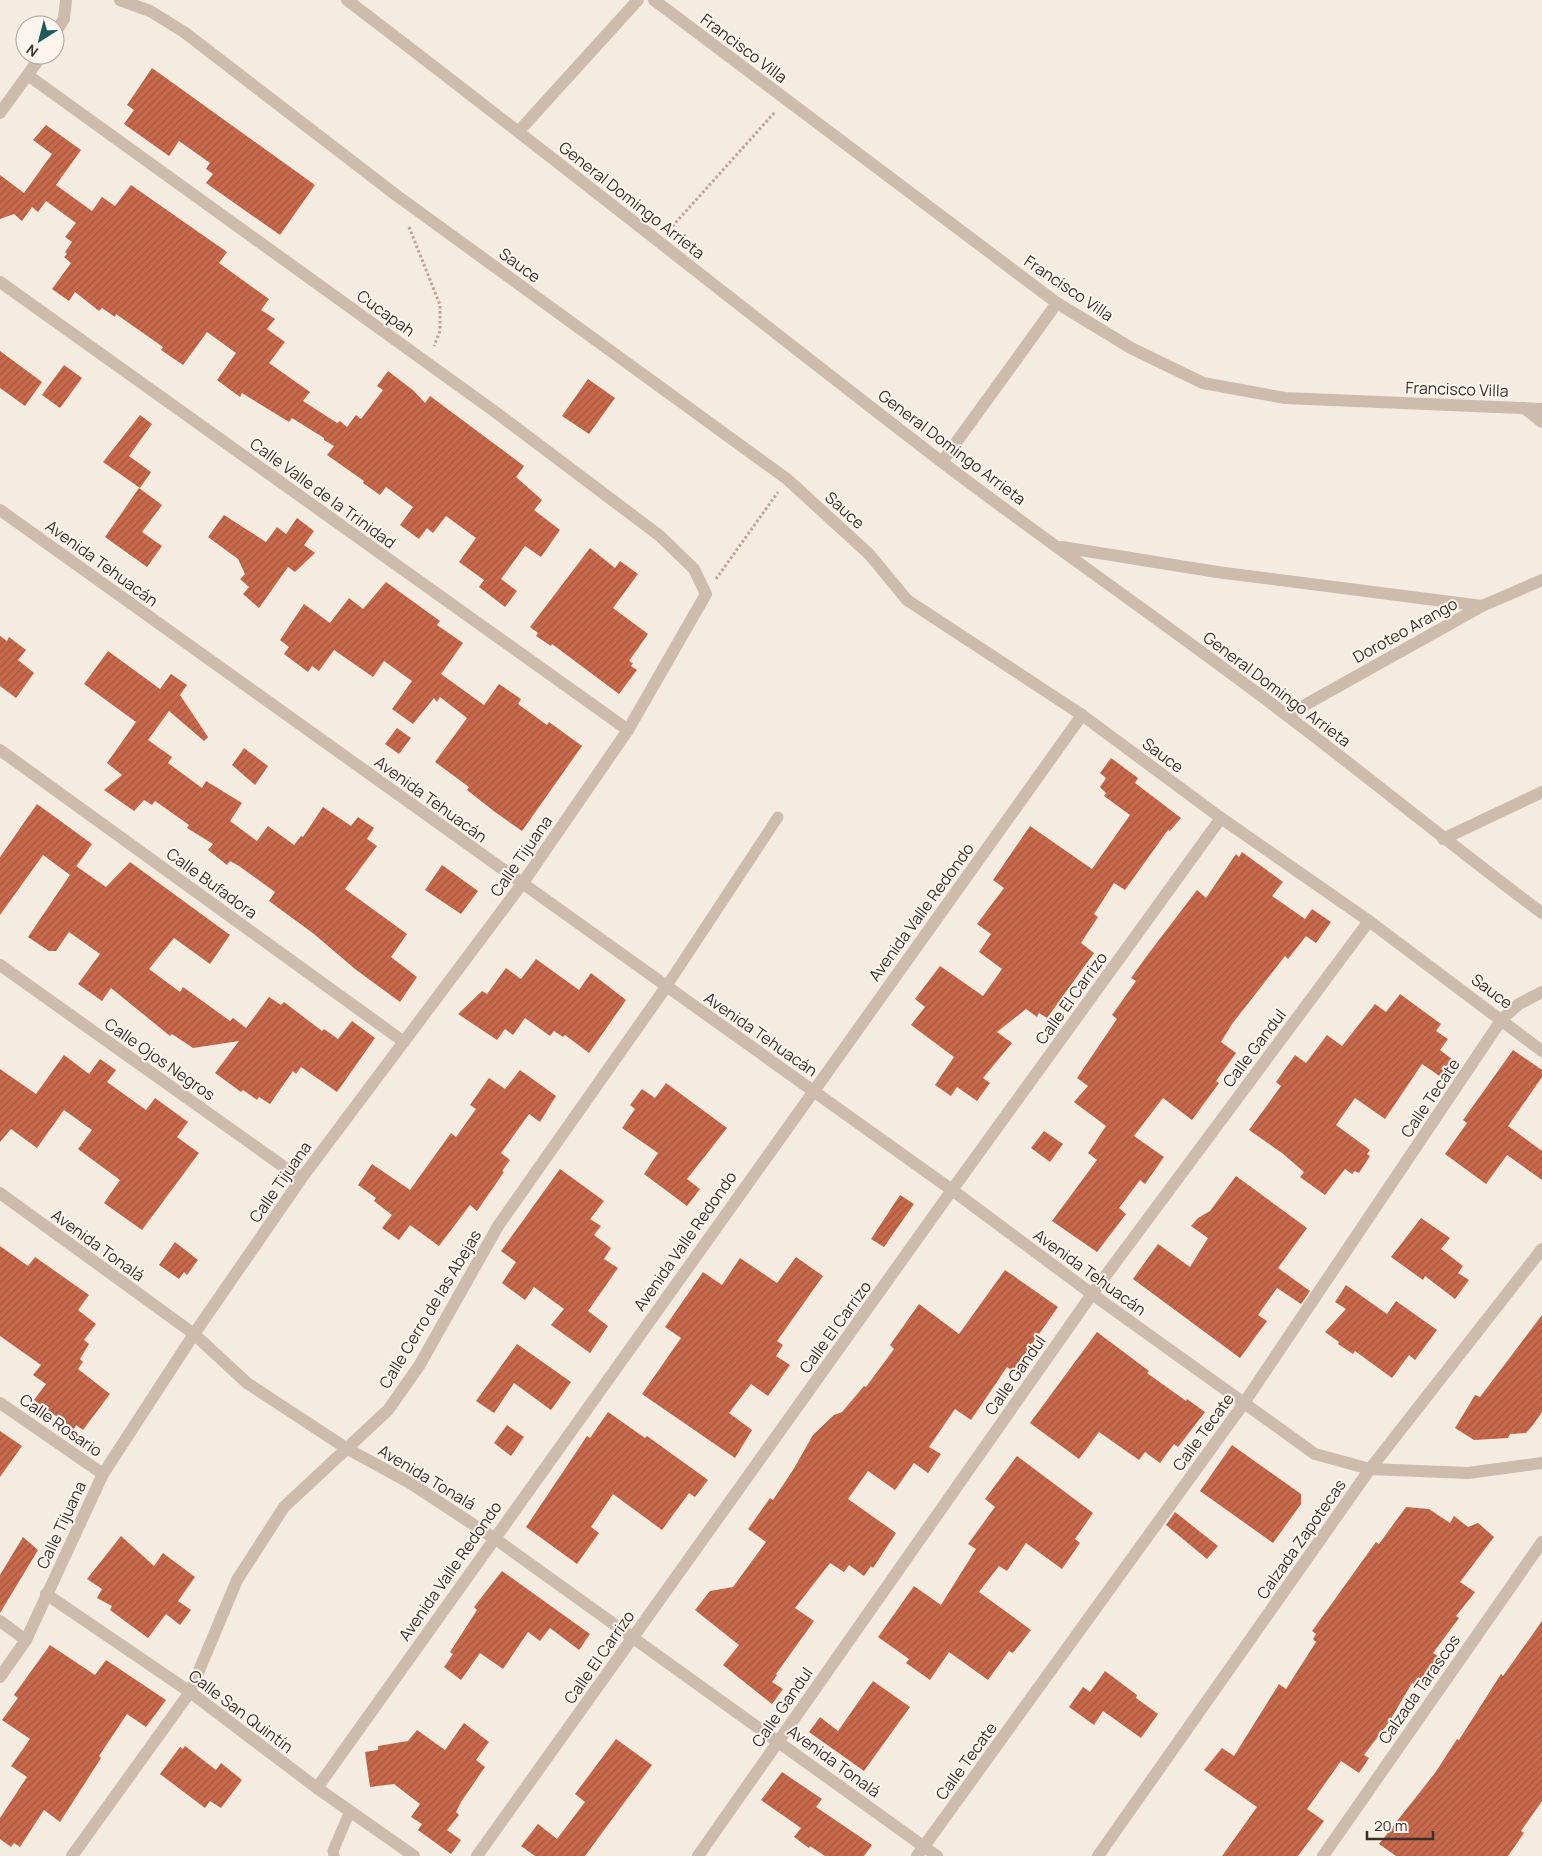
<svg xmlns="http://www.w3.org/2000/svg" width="1542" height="1856" viewBox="0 0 1542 1856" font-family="Manrope,sans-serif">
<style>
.building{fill:url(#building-hatch)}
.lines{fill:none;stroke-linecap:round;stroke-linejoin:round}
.path{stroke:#b9a596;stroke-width:3;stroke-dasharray:2.5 2.5;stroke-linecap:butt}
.service{stroke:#cdbbac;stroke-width:11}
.minor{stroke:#cdbbac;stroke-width:12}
.tertiary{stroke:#cdbbac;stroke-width:12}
.labels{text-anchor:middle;stroke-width:4;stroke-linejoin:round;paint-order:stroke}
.street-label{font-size:16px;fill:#3b302b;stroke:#fbf5ee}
</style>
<defs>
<pattern id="building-hatch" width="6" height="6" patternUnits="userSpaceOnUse" patternTransform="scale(1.25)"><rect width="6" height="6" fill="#c8694b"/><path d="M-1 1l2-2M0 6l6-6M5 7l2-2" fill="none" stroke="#a4573f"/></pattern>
</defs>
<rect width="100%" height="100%" fill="#f4ebe1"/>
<g class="building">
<path d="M152,68L315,185L280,235L206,183L213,174L206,169L210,163L179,141L169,156L124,124L134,110L127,105Z"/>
<path d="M46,125L81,150L56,185L92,211L102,197L115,206L131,185L227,252L219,263L269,299L261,310L275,319L267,329L285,342L269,363L310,392L303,401L337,423L340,421L347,427L356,415L361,419L383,390L377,386L388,371L414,391L425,403L430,396L524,466L516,477L542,500L534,510L560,530L541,557L525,546L501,579L517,591L505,607L479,587L484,580L459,562L476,538L446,516L433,533L427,528L419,539L400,525L413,507L386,487L380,495L363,483L364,481L327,455L334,446L324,440V438L292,418L289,422L242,393L240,397L217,380L236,353L207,332L183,365L161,350L163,347L116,314L115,317L102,308L99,311L75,292L69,301L52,289L71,263L64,257L67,254L65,252L72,242L65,237L76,223L46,201L38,212L32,207L22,221L14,214L0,219V175L24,193L52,154L33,140Z"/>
<path d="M0,351L42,382L25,406L0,388Z"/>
<path d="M64,365L82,378L60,408L42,395Z"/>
<path d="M588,379L615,398L589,434L562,416Z"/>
<path d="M140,415L152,424L129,456L151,472L140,488L103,462Z"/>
<path d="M139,488L162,505L142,532L162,546L147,567L105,537Z"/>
<path d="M224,515L266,542L277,527L286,534L297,518L314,531L304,545L315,553L295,572L288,567L259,608L243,594L249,587L240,579L245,574L238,559L208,537Z"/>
<path d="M590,548L615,568L620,561L638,574L613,608L648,634L629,661L633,663L631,666L637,670L619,694L552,644L551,646L536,636L538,633L530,627Z"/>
<path d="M386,582L440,621L437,625L463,643L441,674L484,705L499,684L521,699L518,704L547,725L549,722L582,746L522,831L495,812L467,790L469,787L435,762L467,718L440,697L437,702L434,698L413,724L392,709L412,681L384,661L373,677L334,650L319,671L312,666L308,672L284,654L289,647L280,640L304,604L330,623L349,598L363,609Z"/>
<path d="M0,636L7,641L9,637L26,650L18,660L34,673L16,698L0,686Z"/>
<path d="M108,651L160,689L171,674L187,685L180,695L208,737L204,741L169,711L148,740L172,757L168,763L202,788L206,781L242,803L230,821L257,841L268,826L294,845L301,836L303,837L323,807L351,826L358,817L374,828L367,839L377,846L345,889L407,934L391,957L417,977L400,1002L355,969L314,934L269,901L275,892L239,866L230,861L227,865L208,850L213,844L187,828L189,825L158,803L155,801L152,805L144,800L134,811L104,790L122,775L107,763L136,722L84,684Z"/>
<path d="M397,728L411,738L399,754L385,744Z"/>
<path d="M244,748L268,766L255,785L232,765Z"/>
<path d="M1111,758L1138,778L1135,783L1181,818L1170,831L1168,830L1125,890L1114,883L1094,914L1098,917L1081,943L1094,953L1047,1018L1039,1013L1037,1017L1026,1009L997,1032L1012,1043L983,1078L990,1083L977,1101L957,1087L951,1096L935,1085L954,1057L911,1025L925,1007L915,999L940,966L983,996L1002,969L979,952L991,934L977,924L1004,888L993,880L1030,826L1092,869L1130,815L1104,796L1106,793L1100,787L1106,778L1100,773Z"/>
<path d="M37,804L92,844L70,875L43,855L0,915V857Z"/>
<path d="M1242,852L1283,882L1272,896L1305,919L1312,909L1331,922L1316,943L1306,936L1288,959L1285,956L1232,1024L1221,1042L1236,1053L1216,1081L1219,1083L1192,1120L1163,1098L1134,1136L1164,1157L1145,1184L1140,1180L1119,1208L1126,1214L1097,1252L1052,1221L1097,1160L1088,1153L1106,1126L1074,1102L1088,1086L1077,1078L1117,1019L1112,1015L1136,981L1131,978L1146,957L1197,890L1206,898L1236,854L1239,857Z"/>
<path d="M130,862L230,935L210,964L174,938L149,969L180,992L183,987L230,1021L233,1018L246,1028L269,997L281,1005L284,1002L322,1031L324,1029L338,1039L352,1021L375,1038L337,1092L301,1067L296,1074L293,1071L270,1104L259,1097L257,1100L243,1090L241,1092L215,1073L239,1041L193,1048L172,1034L170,1036L111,988L102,1001L78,984L100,954L69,932L56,951H49L28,937L76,866L106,887Z"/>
<path d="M442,865L478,891L461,914L425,890Z"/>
<path d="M536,959L579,990L591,973L626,1000L589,1053L565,1035L563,1037L554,1031L550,1036L525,1018L513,1035L505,1029L497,1040L458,1014L482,991L487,994L506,968L521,979Z"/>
<path d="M1400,994L1441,1024L1436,1031L1448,1039L1440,1050L1453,1060L1441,1077L1422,1064L1385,1119L1355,1098L1336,1125L1370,1150L1367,1154L1370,1156L1359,1173L1355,1171L1352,1174L1345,1169L1325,1195L1300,1177L1304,1172L1282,1153L1249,1130L1281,1086L1276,1082L1295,1055L1306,1063L1327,1035L1342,1046L1375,1004L1386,1012Z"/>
<path d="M1513,1050L1542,1070V1077L1508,1126L1542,1151V1180L1507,1155L1486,1184L1445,1154L1467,1123L1463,1120Z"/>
<path d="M64,1055L89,1074L100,1059L116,1070L107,1082L146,1110L155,1098L188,1122L177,1137L199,1153L142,1230L104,1203L120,1180L78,1149L92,1130L64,1110L37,1148L11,1129L0,1142V1069L36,1094Z"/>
<path d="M520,1070L556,1096L540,1122L529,1114L501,1153L510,1160L502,1171L504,1172L477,1211L470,1205L439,1246L410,1225L399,1240L382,1228L392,1215L374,1201L376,1198L358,1185L372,1164L410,1190L451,1133L456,1137L476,1109L470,1105L489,1078L505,1089Z"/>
<path d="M666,1083L727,1128L687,1179L700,1189L687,1206L644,1174L658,1153L622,1128L635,1109L630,1105L642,1089L655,1098Z"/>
<path d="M1044,1131L1063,1144L1050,1162L1031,1148Z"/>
<path d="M560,1169L604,1201L590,1219L601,1226L594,1235L611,1248L604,1259L618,1268L588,1311L608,1326L590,1353L551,1325L564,1309L534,1287L525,1300L502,1283L516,1262L501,1251Z"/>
<path d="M1236,1176L1307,1228L1278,1268L1310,1291L1301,1304L1277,1288L1258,1315L1267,1321L1240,1358L1133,1279L1158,1244L1190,1267L1208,1238L1191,1226L1198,1218L1210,1211Z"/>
<path d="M900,1195L914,1204L884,1247L871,1239Z"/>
<path d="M1421,1218L1450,1238L1441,1249L1463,1266L1458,1273L1469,1280L1455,1299L1425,1276L1423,1280L1391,1257Z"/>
<path d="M175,1242L198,1260L187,1275L184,1272L179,1279L159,1265Z"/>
<path d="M0,1246L28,1266L35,1257L89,1295L78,1310L96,1324L84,1340L89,1344L80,1359L83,1362L78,1369L110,1394L83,1430L76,1425L74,1429L34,1400L46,1384L33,1375L41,1365L0,1336Z"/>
<path d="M796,1257L823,1276L777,1341L783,1345L776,1356L790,1365L768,1396L751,1384L729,1413L752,1430L735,1458L642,1394L681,1338L665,1327L703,1272L722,1285L740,1258L777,1283Z"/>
<path d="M1005,1270L1058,1307L1013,1371L1007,1367L971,1420L955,1409L929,1447L941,1454L928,1473L914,1463L895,1490L868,1471L848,1499L896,1533L873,1568L871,1566L864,1576L849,1565L844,1572L830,1563L795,1608L814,1621L776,1674L777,1675L772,1682L783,1689L772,1704L723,1665L739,1645L695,1610L710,1591L733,1587L766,1542L748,1529L770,1498L773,1500L793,1470L813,1435L834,1415L842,1412L864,1386L866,1387L894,1349L890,1345L919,1304L959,1334Z"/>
<path d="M1346,1285L1387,1314L1396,1301L1437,1330L1415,1360L1409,1355L1392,1378L1355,1351L1353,1354L1338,1344L1339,1342L1325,1332L1346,1309L1335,1302Z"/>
<path d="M1542,1315V1412L1533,1425L1526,1433L1510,1434L1508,1438L1474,1440L1455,1428L1475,1395L1480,1397Z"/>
<path d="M1097,1332L1149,1371L1147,1373L1186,1401L1187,1399L1205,1412L1178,1447L1174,1444L1160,1463L1145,1452L1139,1460L1099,1432L1079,1459L1030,1423Z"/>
<path d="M517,1344L571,1382L551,1410L514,1383L494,1413L476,1401Z"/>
<path d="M608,1412L645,1438L647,1436L708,1480L695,1497L689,1493L662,1530L613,1494L591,1527L599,1533L577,1564L526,1527L587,1436L590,1438Z"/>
<path d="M507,1425L524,1437L511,1456L494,1443Z"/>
<path d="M0,1431L22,1446L0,1477Z"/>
<path d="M1232,1445L1301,1494V1504L1273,1543L1200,1491Z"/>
<path d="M1017,1456L1093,1513L1075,1539L1080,1543L1062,1569L1026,1543L1007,1571L999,1566L979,1592L1031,1630L1013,1653L1009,1651L988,1680L949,1652L930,1680L906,1663L909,1659L878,1637L914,1586L941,1605L976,1549L968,1544L995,1507L985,1499Z"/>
<path d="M1406,1507L1429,1509L1450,1523L1454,1516L1468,1527L1478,1523L1494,1537L1460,1582L1475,1592L1456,1616L1459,1618L1433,1653L1441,1658L1419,1688L1412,1683L1389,1722L1364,1755L1369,1758L1359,1773L1341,1761L1307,1809L1324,1821L1298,1856H1222L1257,1807L1204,1770L1222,1748L1234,1756L1279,1684L1286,1689L1316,1642L1313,1639L1316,1634L1312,1631L1376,1542L1379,1544Z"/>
<path d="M1175,1512L1218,1546L1207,1559L1166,1525Z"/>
<path d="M121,1536L154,1566L163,1553L195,1577L178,1601L191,1610L180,1625L166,1614L148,1638L110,1610L112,1606L97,1598L102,1589L87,1579Z"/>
<path d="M23,1537L38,1550L0,1613V1575Z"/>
<path d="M502,1571L590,1634L579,1650L550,1628L540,1641L528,1632L503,1669L480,1653L461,1680L444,1667L453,1654L450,1652L477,1610L474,1607Z"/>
<path d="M1542,1621V1801L1521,1831L1524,1833L1508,1856H1396L1379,1844L1435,1773L1457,1739L1459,1740L1501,1674L1503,1676Z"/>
<path d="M50,1645L95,1675L106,1660L166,1700L146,1727L127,1714L99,1756L101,1758L60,1822L44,1810L20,1847L14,1843L11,1847L0,1839V1818L27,1777L11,1766L30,1739L2,1720L18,1698L14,1695Z"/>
<path d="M1105,1671L1137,1695L1136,1698L1158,1714L1141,1738L1103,1711L1094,1725L1069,1707L1083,1687L1090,1692Z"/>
<path d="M873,1681L910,1707L864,1771L809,1732L820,1717L838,1731Z"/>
<path d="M464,1723L489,1742L476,1760L485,1767L461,1802L456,1812L459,1815L447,1830L461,1840L451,1854L418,1830L422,1824L411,1817L420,1804L394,1784L370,1787L365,1752L378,1750V1746L408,1741L417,1730L445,1750Z"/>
<path d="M616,1739L652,1765L585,1856H535L521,1846L538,1824L557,1839L585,1802L575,1794Z"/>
<path d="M185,1746L216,1770L221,1763L242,1780L221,1808L210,1801L205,1808L160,1774L180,1747L183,1749Z"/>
<path d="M782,1772L822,1799L816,1807L872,1845L864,1856H825L810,1846L809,1848L794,1837L801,1828L761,1800Z"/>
</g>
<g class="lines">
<g class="path">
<path d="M409,227L440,305V331L434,346"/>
<path d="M669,230L775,112"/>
<path d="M716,579L778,492"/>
</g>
<g class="service">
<path d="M666,987L778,817"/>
<path d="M334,1856L333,1851L350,1811"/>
</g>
<g class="minor">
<path d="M120,0L150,11L184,32L396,195L787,479L869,554L907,600L1082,715L1221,818L1369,921L1542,1051"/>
<path d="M347,0C546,151 740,307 938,459C1052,546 1171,627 1285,714C1372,780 1455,848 1542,913"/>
<path d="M654,0L1057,303L1131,348L1203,383L1285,398L1542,409"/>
<path d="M55,33L64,19L66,0"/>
<path d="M0,113L42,55"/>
<path d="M519,131L638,0"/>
<path d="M0,282L628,730"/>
<path d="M1524,408L1542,422"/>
<path d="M942,462L1057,303"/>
<path d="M1062,547L1217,572L1482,606"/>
<path d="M1287,715L1482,606L1542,580"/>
<path d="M0,750L404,1042"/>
<path d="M1443,839L1542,792"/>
<path d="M0,965L301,1179"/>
<path d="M0,1193L194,1334L247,1383L346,1448L410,1483L494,1538L937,1856"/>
<path d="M0,1403L103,1474"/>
<path d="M1370,1469L1542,1249"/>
<path d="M46,1594L190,1692L317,1788L414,1856"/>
<path d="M0,1621L26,1640"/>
<path d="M0,1677L26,1640L103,1474L194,1334L301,1179L522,884L628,730L706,594L694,569L660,536L494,411L29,76"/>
<path d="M317,1788L1082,715"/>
<path d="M72,1856L190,1692L237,1580L284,1507L388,1410L419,1366L498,1226L666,987"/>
<path d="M477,1856L952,1190L1221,818"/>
<path d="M698,1856L1092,1294L1369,921"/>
<path d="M917,1856L1244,1403L1502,1019L1519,1004L1542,992"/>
<path d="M1323,1856L1542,1542"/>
</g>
<g class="tertiary">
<path d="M0,510L952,1190L1092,1294L1315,1454L1370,1469L1468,1473L1542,1463"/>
<path d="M1098,1856L1370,1469"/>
</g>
</g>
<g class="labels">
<g class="street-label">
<text transform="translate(744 48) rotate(37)" y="6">Francisco Villa</text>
<text transform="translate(632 200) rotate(38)" y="6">General Domingo Arrieta</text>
<text transform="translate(520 265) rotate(36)" y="6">Sauce</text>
<text transform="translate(1069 288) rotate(34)" y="6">Francisco Villa</text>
<text transform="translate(386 313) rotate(36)" y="6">Cucapah</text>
<text transform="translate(1457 389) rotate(2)" y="6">Francisco Villa</text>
<text transform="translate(952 447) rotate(37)" y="6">General Domingo Arrieta</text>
<text transform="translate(323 493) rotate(36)" y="6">Calle Valle de la Trinidad</text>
<text transform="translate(845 510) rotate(42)" y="6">Sauce</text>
<text transform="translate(102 563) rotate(36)" y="6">Avenida Tehuacán</text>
<text transform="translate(1405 630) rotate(-29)" y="6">Doroteo Arango</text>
<text transform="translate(1277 689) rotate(37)" y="6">General Domingo Arrieta</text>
<text transform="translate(1163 755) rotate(37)" y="6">Sauce</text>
<text transform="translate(431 799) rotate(36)" y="6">Avenida Tehuacán</text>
<text transform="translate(521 856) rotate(-55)" y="6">Calle Tijuana</text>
<text transform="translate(212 883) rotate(36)" y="6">Calle Bufadora</text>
<text transform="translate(921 912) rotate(-54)" y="6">Avenida Valle Redondo</text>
<text transform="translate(1492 991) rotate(37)" y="6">Sauce</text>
<text transform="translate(1071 998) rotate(-54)" y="6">Calle El Carrizo</text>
<text transform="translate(761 1034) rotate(35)" y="6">Avenida Tehuacán</text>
<text transform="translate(1254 1048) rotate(-53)" y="6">Calle Gandul</text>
<text transform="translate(160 1059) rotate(35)" y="6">Calle Ojos Negros</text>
<text transform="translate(1430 1098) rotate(-56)" y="6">Calle Tecate</text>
<text transform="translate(280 1182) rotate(-55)" y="6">Calle Tijuana</text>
<text transform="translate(685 1241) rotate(-55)" y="6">Avenida Valle Redondo</text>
<text transform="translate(98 1245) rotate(36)" y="6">Avenida Tonalá</text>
<text transform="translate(1090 1272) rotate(36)" y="6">Avenida Tehuacán</text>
<text transform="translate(430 1309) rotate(-59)" y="6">Calle Cerro de las Abejas</text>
<text transform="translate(835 1327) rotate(-54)" y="6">Calle El Carrizo</text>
<text transform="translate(1015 1375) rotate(-55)" y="6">Calle Gandul</text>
<text transform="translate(61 1425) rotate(35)" y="6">Calle Rosario</text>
<text transform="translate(1203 1432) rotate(-54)" y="6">Calle Tecate</text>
<text transform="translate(427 1477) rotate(31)" y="6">Avenida Tonalá</text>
<text transform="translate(61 1525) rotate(-65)" y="6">Calle Tijuana</text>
<text transform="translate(1301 1539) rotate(-55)" y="6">Calzada Zapotecas</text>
<text transform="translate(450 1571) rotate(-55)" y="6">Avenida Valle Redondo</text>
<text transform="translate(599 1657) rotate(-55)" y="6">Calle El Carrizo</text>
<text transform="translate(1419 1689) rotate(-55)" y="6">Calzada Tarascos</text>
<text transform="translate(782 1707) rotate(-55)" y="6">Calle Gandul</text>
<text transform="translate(241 1711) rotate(37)" y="6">Calle San Quintín</text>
<text transform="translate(834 1761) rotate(36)" y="6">Avenida Tonalá</text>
<text transform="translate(966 1761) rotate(-54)" y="6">Calle Tecate</text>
</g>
</g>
<g transform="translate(40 40) rotate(216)"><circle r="24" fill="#fbf5ee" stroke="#aea6a0"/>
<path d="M0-4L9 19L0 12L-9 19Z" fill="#1f5a5e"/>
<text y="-8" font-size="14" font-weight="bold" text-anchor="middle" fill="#3b302b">N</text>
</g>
<path d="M1367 1831v8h66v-8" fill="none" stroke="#3b302b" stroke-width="2.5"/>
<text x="1374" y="1831" font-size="15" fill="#3b302b" stroke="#fbf5ee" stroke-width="4" paint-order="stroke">20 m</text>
</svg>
